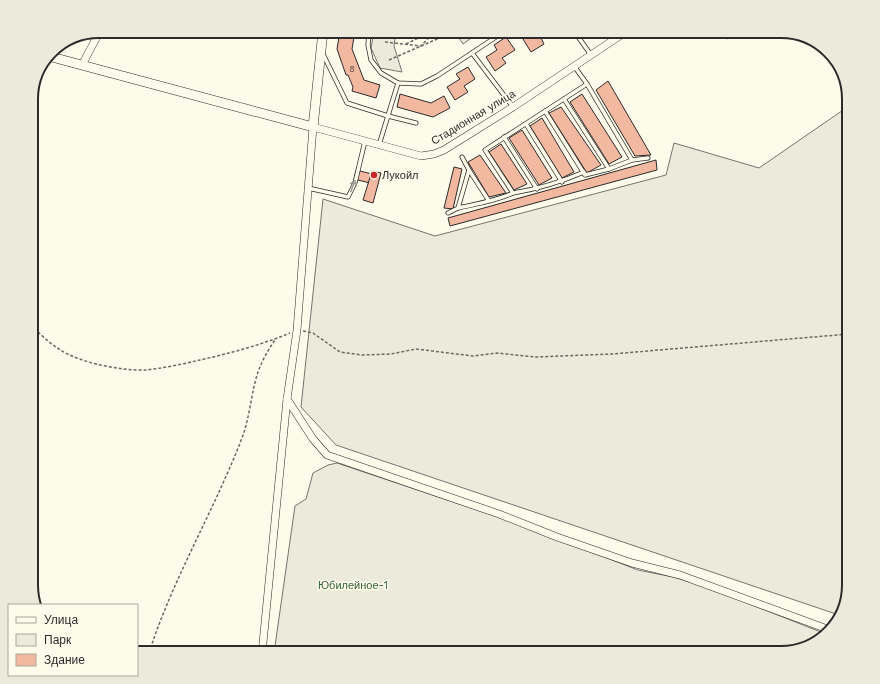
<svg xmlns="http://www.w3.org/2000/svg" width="880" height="684" viewBox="0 0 880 684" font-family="'Work Sans',sans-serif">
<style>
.green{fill:#ecebdb;stroke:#74746e}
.parking{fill:#eceadb;stroke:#74746e}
.building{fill:#f2b8a0;stroke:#2b2b2b}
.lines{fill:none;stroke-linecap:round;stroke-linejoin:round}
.service-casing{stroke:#2b2b2b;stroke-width:5}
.minor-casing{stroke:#2b2b2b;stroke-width:8}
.tertiary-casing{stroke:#2b2b2b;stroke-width:10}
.path{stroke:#6a6964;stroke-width:1.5;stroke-dasharray:3 2;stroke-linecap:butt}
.service{stroke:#fdfbea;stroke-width:3.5}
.minor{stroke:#fdfbea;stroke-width:7}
.tertiary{stroke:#fdfbea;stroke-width:9}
.oneway{stroke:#9e9d94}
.poi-dot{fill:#c62828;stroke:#fdfbea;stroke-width:1.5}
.labels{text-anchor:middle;stroke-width:3;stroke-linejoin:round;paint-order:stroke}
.number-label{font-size:9px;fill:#5d4e48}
.street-label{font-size:11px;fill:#2b2b2b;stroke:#fdfbea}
.poi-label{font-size:11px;fill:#2b2b2b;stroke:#fdfbea;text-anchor:start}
.park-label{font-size:11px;fill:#34623c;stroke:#fdfbea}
.rim{fill:none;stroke:#2b2b2b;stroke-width:2}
</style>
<rect width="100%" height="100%" fill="#fdfbea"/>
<g class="green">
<path d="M457,31H481L463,44L455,32Z"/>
<path d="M849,106V585L839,615L336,445L301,407L323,199L435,236L666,175L674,143L759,168Z"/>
<path d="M337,463L510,521L638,570L673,577L706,587L826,634L811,646L781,653H274L295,506L306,499L313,473L328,465Z"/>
</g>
<path class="parking" d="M374,31H396L394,46L402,72L380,68L371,48Z"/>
<g class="building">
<path d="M340,31H355L352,49L364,80L380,85L376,98L352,91L353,87L348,75H346L337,49Z"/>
<path d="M535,31H552L541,38L544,44L531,52L523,39Z"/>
<path d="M722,31H739L727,39Z"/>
<path d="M506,37L515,50L502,58L506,63L495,71L486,57L497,50L494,45Z"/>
<path d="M468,67L475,79L464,86L468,92L455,100L447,87L460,79L456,74Z"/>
<path d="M608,81L651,155L635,156L596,90Z"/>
<path d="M400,94L431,103L444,96L450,108L433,117L397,107Z"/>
<path d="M582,94L622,157L609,164L570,102Z"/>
<path d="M561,107L601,165L587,173L549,113Z"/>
<path d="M542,118L574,172L562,178L530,126Z"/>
<path d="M522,130L552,178L539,185L509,138Z"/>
<path d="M501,144L527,184L514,190L489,152Z"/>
<path d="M480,155L506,193L489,197L468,162Z"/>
<path d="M656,160L657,170L450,226L448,218Z"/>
<path d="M454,167L462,169L453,209L444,208Z"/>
<path d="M356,170L372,174L370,183L354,179Z"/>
<path d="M372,171L381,173L373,203L363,200Z"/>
</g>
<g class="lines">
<g class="service-casing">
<g id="service">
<path d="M369,31L368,45L371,60L381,73L398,83L421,84L437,76L505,31"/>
<path d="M574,31L591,55"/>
<path d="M472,53L513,107"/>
<path d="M323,54L347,103L388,116L416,123"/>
<path d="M564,99L609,169L632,160L587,84L574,66"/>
<path d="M545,111L585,175L609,169"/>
<path d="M526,124L562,182"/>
<path d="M504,137L537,189"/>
<path d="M379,145L398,83"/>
<path d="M462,157L469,170"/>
<path d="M632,160L648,158"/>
<path d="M308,188L348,197L355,183L365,141"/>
<path d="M513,193C538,189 561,182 584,172"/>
<path d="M489,201L469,170L458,208C476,204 496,201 513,193L485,150L587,84"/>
<path d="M448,213L458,208"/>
</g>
</g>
<g class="minor-casing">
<g id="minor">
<path d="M82,65L100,31"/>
<path d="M287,399L313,439L327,455L499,514L557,537L632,563L680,575L830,630"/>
<path d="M262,653L287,399L297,330L313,127L421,156L434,154L444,150L513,107L627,31"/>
</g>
</g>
<g class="tertiary-casing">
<path id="tertiary" d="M48,56L313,127L323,31"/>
</g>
<g class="path">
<path d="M385,42L421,46L435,31"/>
<path d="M406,44L433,31"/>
<path d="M389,60L444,36L451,31"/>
<path d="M31,325C39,333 49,343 59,349C79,363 122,371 146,370C164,368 183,364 200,360C231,353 261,345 290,333"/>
<path d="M303,331L313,333L340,352L362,355L391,354L416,349L473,356L497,353L536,357L612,354L849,334"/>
<path d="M149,653C173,578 214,511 242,438C250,417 251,393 258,372C262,361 268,350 275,340"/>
</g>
<use href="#service" class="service"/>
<use href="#minor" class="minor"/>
<use href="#tertiary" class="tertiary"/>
</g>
<defs><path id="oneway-shaft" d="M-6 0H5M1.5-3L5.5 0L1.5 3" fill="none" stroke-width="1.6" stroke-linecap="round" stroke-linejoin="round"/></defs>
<use class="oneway" href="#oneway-shaft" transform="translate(353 186) rotate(-68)"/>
<circle class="poi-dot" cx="374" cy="175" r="4"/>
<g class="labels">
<g class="number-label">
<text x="352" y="72">8</text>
</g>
<g class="street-label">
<text transform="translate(473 117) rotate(-31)" y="4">Стадионная улица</text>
</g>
<g class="poi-label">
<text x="382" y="179">Лукойл</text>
</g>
<g class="park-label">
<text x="353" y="589">Юбилейное-1</text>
</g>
</g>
<path d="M0 0H880V684H0ZM99 38H781A61 61 0 0 1 842 99V585A61 61 0 0 1 781 646H99A61 61 0 0 1 38 585V99A61 61 0 0 1 99 38Z" fill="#eceadb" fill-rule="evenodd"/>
<path class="rim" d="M99 38H781A61 61 0 0 1 842 99V585A61 61 0 0 1 781 646H99A61 61 0 0 1 38 585V99A61 61 0 0 1 99 38Z"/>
<rect x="8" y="604" width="130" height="72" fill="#fdfbea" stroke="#a9a89e"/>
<rect x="16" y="617" width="20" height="6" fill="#fdfbea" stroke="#a9a89e"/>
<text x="44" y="624" font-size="12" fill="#2b2b2b">Улица</text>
<rect x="16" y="634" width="20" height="12" fill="#ecebdb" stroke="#a9a89e"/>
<text x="44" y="644" font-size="12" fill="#2b2b2b">Парк</text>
<rect x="16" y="654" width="20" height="12" fill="#f2b8a0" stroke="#a9a89e"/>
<text x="44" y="664" font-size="12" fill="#2b2b2b">Здание</text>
</svg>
